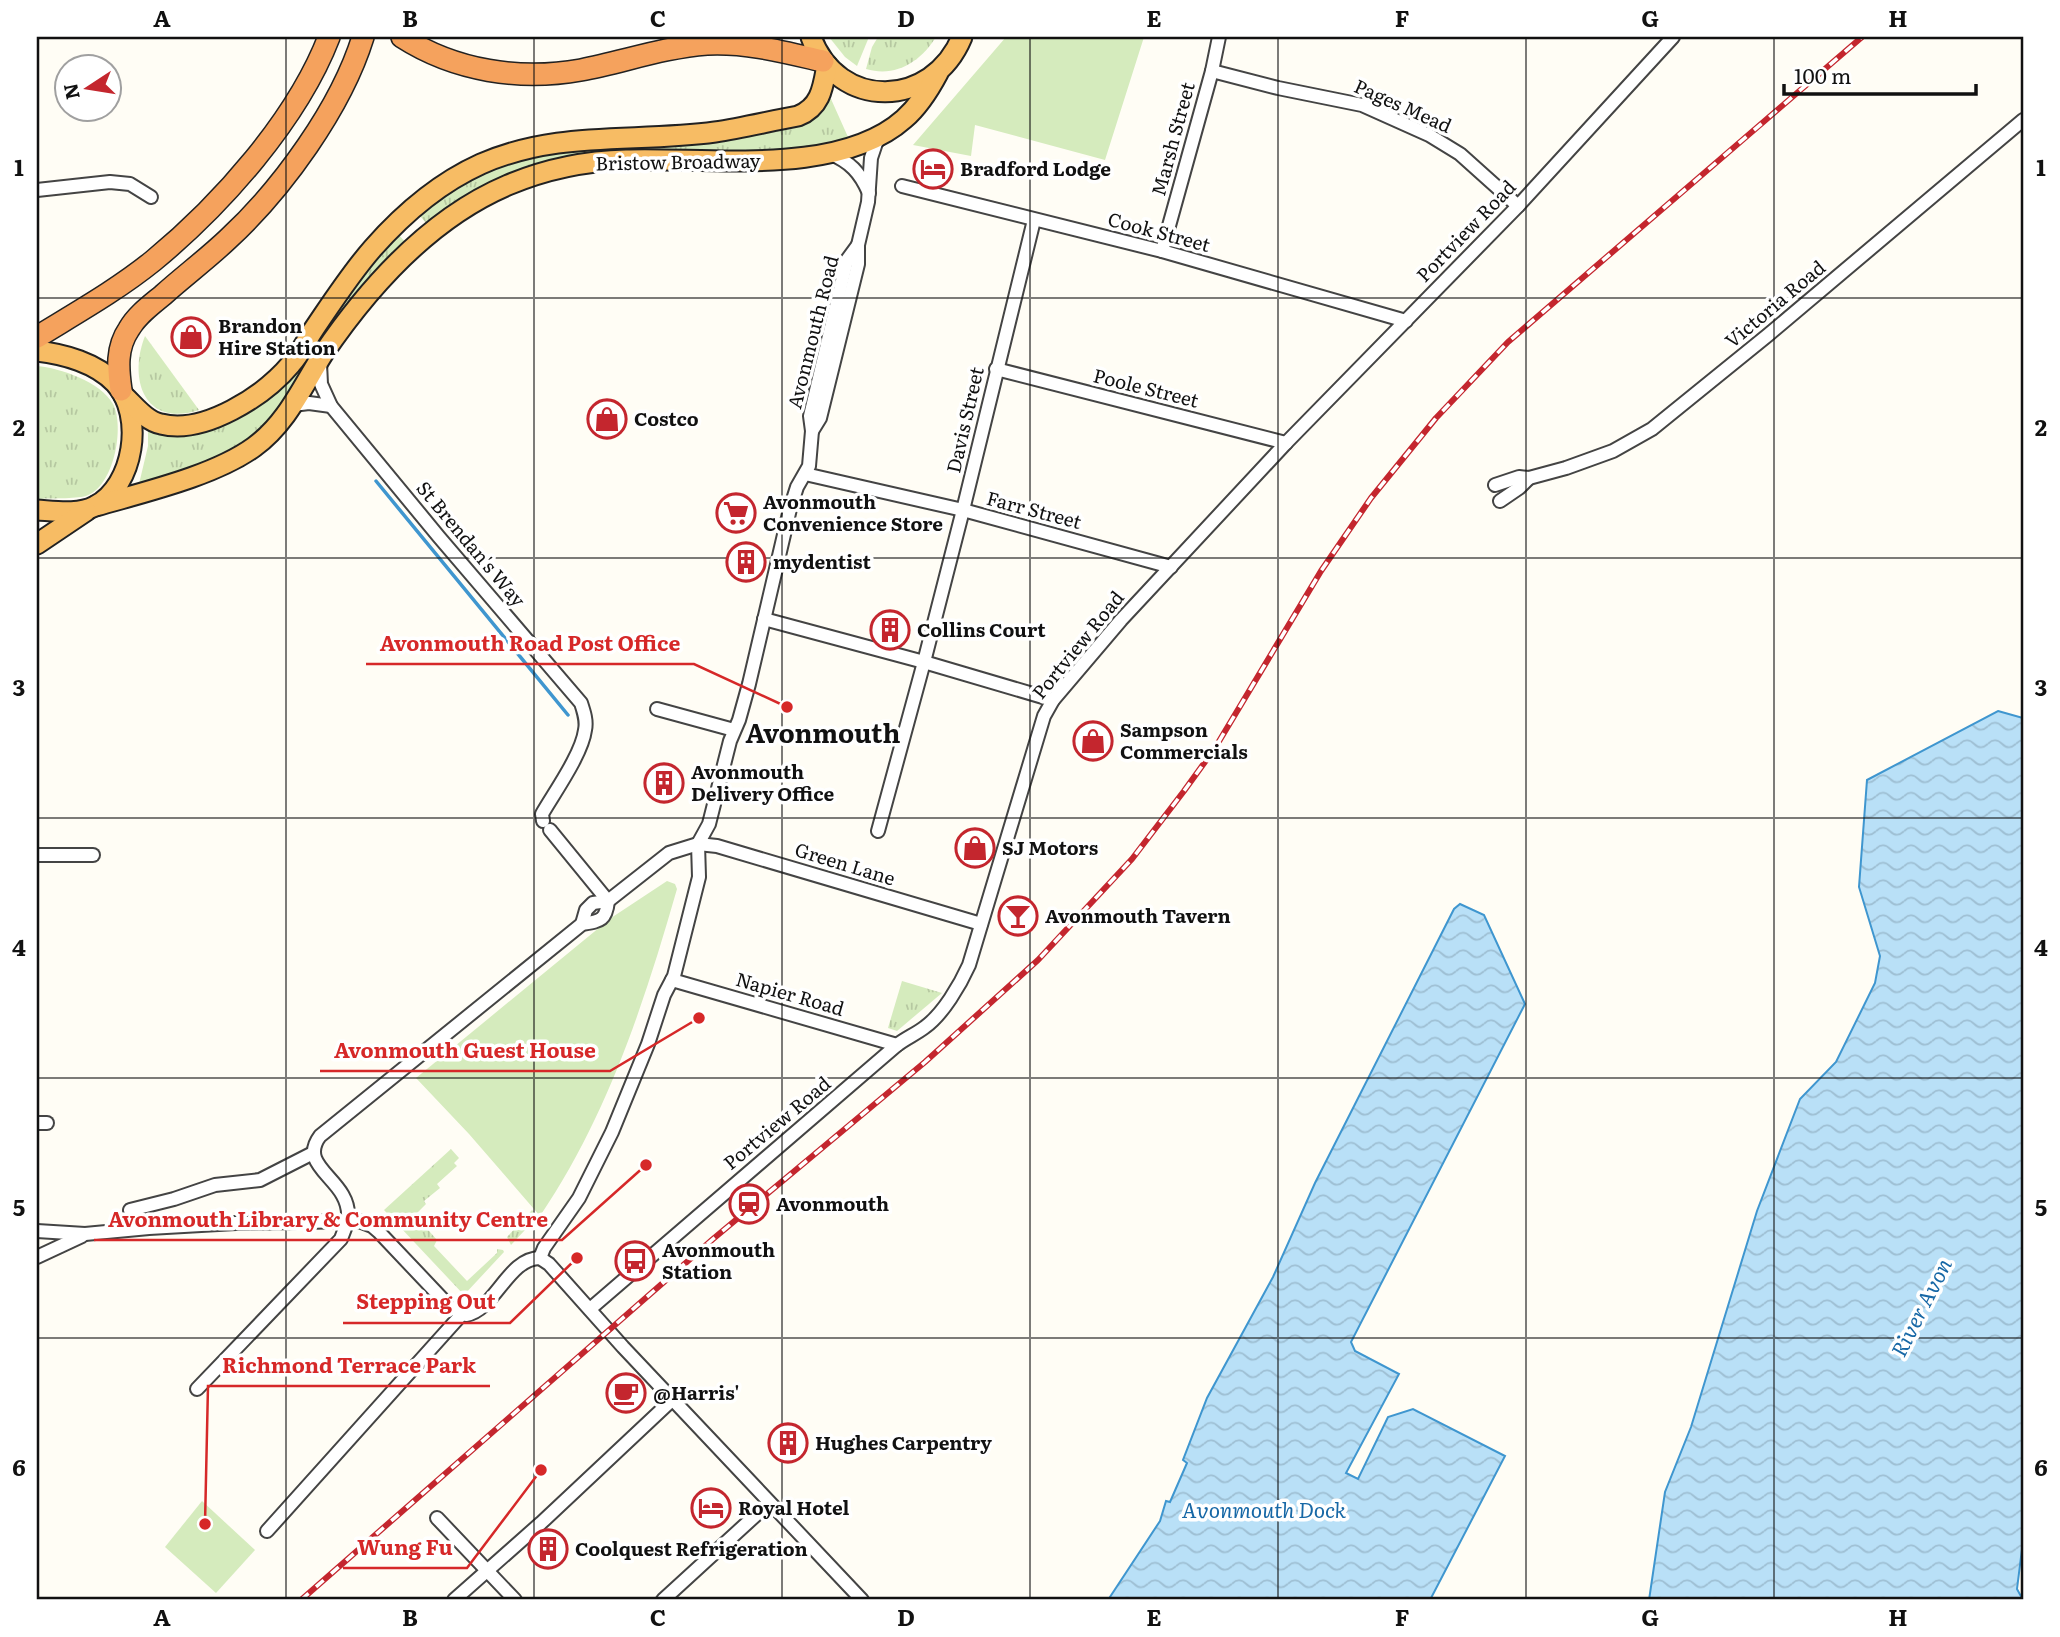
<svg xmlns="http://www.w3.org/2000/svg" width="2060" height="1637" viewBox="0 0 2060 1637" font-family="Literata,serif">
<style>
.grass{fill:url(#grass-tufts)}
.park{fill:#d5ebbd}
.water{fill:url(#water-waves);stroke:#3f96cf;stroke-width:2}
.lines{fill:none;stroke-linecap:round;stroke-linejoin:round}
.stream{stroke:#3f96cf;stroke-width:3.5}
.minor-casing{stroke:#444;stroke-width:16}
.trunk-casing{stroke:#222;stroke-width:23}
.motorway-casing{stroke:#222;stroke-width:24}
.minor{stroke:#fff;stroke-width:12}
.trunk{stroke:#f7bc64;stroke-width:19}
.motorway{stroke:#f5a25d;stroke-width:21}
.rail-casing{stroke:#c4262e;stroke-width:6}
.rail{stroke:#fff;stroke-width:3.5;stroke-dasharray:10;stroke-linecap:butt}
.grid{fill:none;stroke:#111;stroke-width:2;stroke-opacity:0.55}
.labels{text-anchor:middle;stroke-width:7;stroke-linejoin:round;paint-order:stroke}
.street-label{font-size:19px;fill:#111;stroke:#fff}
.poi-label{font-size:19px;font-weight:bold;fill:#111;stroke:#fff;text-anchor:start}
.water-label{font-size:21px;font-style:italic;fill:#1768a6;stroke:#fff}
.district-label{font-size:26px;font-weight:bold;fill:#111;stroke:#fff}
.leader{fill:none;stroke:#d62828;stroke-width:2.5}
.callout-dot{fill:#d62828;stroke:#fff;stroke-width:2.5}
.callout-label{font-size:21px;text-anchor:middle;font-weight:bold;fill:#d62828;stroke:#fff;stroke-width:7;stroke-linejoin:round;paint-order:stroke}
.neatline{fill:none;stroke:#111;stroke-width:2.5}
.grid-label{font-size:23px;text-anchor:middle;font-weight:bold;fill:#111}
</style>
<defs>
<pattern id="grass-tufts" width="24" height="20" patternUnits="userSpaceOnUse" patternTransform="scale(1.75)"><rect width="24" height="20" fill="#d5ebbd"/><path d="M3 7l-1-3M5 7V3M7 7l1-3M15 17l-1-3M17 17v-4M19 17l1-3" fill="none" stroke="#b6c8a1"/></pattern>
<pattern id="water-waves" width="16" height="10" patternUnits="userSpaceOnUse" patternTransform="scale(1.75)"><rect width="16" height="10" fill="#b9e0f7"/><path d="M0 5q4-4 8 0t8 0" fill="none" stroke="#9ebfd3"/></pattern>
</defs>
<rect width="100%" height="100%" fill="#fffdf5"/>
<g class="grass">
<path d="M829,37H869L857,66L845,57Z"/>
<path d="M878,37H936C921,61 896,78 866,69L872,47Z"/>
<path d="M828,99H831L848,137L847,139L828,144L776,152L607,154L428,225L419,215L439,197L485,170L539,152L650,143Z"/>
<path d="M398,234L407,244L272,418C261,428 250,438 238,446C208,465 172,473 139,484L148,446V430L179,436L201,432L224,424L248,411L315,345L364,272Z"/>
<path d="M145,336L199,410C144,428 128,379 145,336Z"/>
<path d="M37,366C60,368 101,382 113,404C125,427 114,487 86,496C75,499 50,498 37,499Z"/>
<path d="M902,981L942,993L897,1031L888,1028Z"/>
<path d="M451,1149L459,1158L454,1163L457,1166L437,1184L440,1188L424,1201L426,1204L415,1215L437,1240L434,1246L467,1281L497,1253V1249L503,1250L504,1252L464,1295L384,1210Z"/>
<path d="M532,1210L538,1216L511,1245L507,1237Z"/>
</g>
<g class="park">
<path d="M1006,37H1144L1105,160L975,125L971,156L913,145Z"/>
<path d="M667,881L675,884L677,889C644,1004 607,1117 540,1216L469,1134L416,1078L611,918Z"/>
<path d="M202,1501L255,1550L216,1593L165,1547Z"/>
</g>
<g class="water">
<path d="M1998,711L2023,718V1541L2017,1589L2023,1600H1649L1665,1492L1691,1427L1757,1211L1800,1099L1836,1062L1875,983L1880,956L1859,887L1867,780Z"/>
<path d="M1460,904L1484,915L1525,1004L1351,1342L1355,1351L1399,1374L1346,1473L1358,1479L1388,1417L1413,1409L1505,1456L1430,1600H1108L1160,1521L1166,1501L1170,1502L1187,1463L1183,1460L1207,1398L1273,1277L1315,1183L1454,909Z"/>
</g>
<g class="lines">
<path class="stream" d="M376,481L568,715"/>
<g class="minor-casing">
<g id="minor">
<path d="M1212,71L1278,88L1362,105L1429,135L1460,154L1518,206"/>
<path d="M829,153C850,162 860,172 869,193"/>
<path d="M902,186L1162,251L1406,321"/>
<path d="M37,190L110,182L130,184L151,197"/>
<path d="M1162,251L1212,71L1219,37"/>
<path d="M320,363L321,384L331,406L439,537L581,703C584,712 587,721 585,730C582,754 554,793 542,814L543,821"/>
<path d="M996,369L1286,443"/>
<path d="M293,405L309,403L331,406"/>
<path d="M812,431L820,418L858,264V245L868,202L871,158L876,143L881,136"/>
<path d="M805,474L963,510L1171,567"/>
<path d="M1495,485L1519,477L1529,478L1566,468L1613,451L1652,429L1768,335L2023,120"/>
<path d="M1500,501L1519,488L1529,478"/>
<path d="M764,619L924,662L1053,700"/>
<path d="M657,709L734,730"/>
<path d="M550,830L608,901"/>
<path d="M878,831L924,662L963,510L1034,220"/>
<path d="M37,855H93"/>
<path d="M582,924L586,910L593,903L608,901L669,853L698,844L717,846L981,924"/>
<path d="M672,980L897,1045"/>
<path d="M37,1123H47"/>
<path d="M130,1210L174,1199L215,1185L260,1180L313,1153"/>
<path d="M37,1231L85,1234L149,1228L236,1223L359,1221L372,1226L379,1232L450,1307L466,1315C495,1310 508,1258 540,1258"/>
<path d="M37,1257L82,1236"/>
<path d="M540,1258L544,1248L579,1198L612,1132L648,1044L664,995L674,976L699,877L698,844L709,824L730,741L739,720L749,684L790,509L797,487L809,466L812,431L810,416L847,260L858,245"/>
<path d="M540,1258L549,1264L623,1347L862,1600"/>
<path d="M590,1309L897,1045C906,1038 916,1034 925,1027C943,1014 960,985 969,965L1044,716L1053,700L1121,620L1286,443L1518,206L1673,37"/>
<path d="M197,1389L341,1239C343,1233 347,1225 348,1218C351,1179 296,1168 320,1136L582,924C600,921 606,921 608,901"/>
<path d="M437,1518L515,1600"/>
<path d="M267,1531L462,1314"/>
<path d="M454,1600L541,1523L672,1400"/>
<path d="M663,1600L769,1503"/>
</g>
</g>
<g class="trunk-casing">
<g id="trunk">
<path d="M811,37C838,111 932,109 962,37"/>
<path d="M37,351C64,354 96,363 115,383C145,415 134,486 95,506C79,515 54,511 37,510"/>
<path d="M124,396C135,406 146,421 161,424C204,435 264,396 291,364C300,354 306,341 314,329C333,301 351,273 373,248C403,214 439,183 481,164C558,130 634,143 715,132C743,128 770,121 798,116C821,107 823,87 827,65"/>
<path d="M96,506C144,492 214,476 254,447C287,423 302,387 323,354C370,285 430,218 508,185C546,169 585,161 626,160C707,157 839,177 904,119C919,106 929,90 938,73"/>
<path d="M37,544L86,511"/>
</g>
</g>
<g class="motorway-casing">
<g id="motorway">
<path d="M402,37C455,71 520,81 581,70C623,62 665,47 707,44C747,42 784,52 823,61"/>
<path d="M37,337C76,313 117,290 153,261C221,205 297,120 329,37"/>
<path d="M121,390C118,369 116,348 129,329C137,315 151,305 163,295C184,276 207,259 228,239C282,189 341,108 363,37"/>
</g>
</g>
<use href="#minor" class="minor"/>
<use href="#trunk" class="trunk"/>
<use href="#motorway" class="motorway"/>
<g class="rail-casing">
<path id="rail" d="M301,1600L713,1239L925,1062L1038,960L1132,859L1184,791L1215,748L1321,571L1371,498L1436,418L1508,342L1862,37"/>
</g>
<use href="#rail" class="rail"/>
</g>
<path class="grid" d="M286,37V1600M534,37V1600M782,37V1600M1030,37V1600M1278,37V1600M1526,37V1600M1774,37V1600M37,298H2023M37,558H2023M37,818H2023M37,1078H2023M37,1338H2023"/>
<defs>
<g id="hotel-ring" transform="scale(2.0125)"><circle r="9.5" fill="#fff" stroke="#c4262e" stroke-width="1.5"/><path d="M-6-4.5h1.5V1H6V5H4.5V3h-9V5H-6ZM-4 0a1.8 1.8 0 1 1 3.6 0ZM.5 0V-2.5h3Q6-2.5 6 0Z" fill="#c4262e"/></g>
<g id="shop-ring" transform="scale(2.0125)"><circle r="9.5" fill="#fff" stroke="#c4262e" stroke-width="1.5"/><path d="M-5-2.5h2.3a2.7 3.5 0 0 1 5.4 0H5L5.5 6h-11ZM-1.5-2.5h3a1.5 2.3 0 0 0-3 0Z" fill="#c4262e"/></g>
<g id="supermarket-ring" transform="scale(2.0125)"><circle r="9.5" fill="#fff" stroke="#c4262e" stroke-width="1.5"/><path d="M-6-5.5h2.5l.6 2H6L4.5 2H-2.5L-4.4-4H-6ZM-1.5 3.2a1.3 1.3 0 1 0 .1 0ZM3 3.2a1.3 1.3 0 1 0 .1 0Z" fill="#c4262e"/></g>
<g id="building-ring" transform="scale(2.0125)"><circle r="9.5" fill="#fff" stroke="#c4262e" stroke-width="1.5"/><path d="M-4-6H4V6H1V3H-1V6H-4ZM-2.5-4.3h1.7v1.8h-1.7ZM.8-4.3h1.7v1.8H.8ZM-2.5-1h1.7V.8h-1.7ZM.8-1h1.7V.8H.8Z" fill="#c4262e"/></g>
<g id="bar-ring" transform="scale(2.0125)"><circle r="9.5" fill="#fff" stroke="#c4262e" stroke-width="1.5"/><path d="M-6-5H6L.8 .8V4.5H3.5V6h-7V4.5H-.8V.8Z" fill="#c4262e"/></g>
<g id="station-ring" transform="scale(2.0125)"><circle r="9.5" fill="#fff" stroke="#c4262e" stroke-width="1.5"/><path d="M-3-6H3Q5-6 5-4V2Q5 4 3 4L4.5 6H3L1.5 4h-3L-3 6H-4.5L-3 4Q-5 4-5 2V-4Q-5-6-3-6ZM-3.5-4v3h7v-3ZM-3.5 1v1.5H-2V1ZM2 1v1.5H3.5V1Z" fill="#c4262e"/></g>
<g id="bus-ring" transform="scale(2.0125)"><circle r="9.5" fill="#fff" stroke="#c4262e" stroke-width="1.5"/><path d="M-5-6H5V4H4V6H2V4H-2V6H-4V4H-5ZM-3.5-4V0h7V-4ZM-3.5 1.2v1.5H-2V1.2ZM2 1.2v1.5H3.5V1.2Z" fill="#c4262e"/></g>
<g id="cafe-ring" transform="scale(2.0125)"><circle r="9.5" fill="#fff" stroke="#c4262e" stroke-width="1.5"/><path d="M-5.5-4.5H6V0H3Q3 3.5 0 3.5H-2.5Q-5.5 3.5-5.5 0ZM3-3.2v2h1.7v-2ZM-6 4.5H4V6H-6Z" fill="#c4262e"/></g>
</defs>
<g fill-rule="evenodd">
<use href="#hotel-ring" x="933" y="169"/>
<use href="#shop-ring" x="191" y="337"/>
<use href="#shop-ring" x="607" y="419"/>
<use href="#supermarket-ring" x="736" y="513"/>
<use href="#building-ring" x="746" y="562"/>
<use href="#building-ring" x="890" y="630"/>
<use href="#shop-ring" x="1093" y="741"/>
<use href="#building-ring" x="664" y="783"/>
<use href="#shop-ring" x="975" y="848"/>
<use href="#bar-ring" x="1018" y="916"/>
<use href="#station-ring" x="749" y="1204"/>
<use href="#bus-ring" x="635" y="1261"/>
<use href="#cafe-ring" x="626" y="1393"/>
<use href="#building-ring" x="788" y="1443"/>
<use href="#hotel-ring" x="711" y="1508"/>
<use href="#building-ring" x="548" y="1549"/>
</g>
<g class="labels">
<g class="street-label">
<text transform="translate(1403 106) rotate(24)" y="7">Pages Mead</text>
<text transform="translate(1173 139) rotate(-75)" y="7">Marsh Street</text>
<text transform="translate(678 162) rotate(-1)" y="7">Bristow Broadway</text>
<text transform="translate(1466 231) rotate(-46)" y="7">Portview Road</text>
<text transform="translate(1159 232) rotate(15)" y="7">Cook Street</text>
<text transform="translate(1775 304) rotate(-40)" y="7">Victoria Road</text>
<text transform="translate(813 332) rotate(-76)" y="7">Avonmouth Road</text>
<text transform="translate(1146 388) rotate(14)" y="7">Poole Street</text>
<text transform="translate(965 420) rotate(-77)" y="7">Davis Street</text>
<text transform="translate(1034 510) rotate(15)" y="7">Farr Street</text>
<text transform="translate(471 544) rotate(50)" y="7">St Brendan's Way</text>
<text transform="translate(1078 645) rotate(-51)" y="7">Portview Road</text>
<text transform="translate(845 864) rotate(17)" y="7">Green Lane</text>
<text transform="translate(790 994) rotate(16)" y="7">Napier Road</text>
<text transform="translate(777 1123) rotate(-40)" y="7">Portview Road</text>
</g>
<g class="poi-label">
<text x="960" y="176">Bradford Lodge</text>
<text x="218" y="333">Brandon<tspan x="218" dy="22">Hire Station</tspan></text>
<text x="634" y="426">Costco</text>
<text x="763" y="509">Avonmouth<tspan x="763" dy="22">Convenience Store</tspan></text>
<text x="773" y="569">mydentist</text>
<text x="917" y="637">Collins Court</text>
<text x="1120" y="737">Sampson<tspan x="1120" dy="22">Commercials</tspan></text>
<text x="691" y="779">Avonmouth<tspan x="691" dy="22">Delivery Office</tspan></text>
<text x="1002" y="855">SJ Motors</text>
<text x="1045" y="923">Avonmouth Tavern</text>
<text x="776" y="1211">Avonmouth</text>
<text x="662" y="1257">Avonmouth<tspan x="662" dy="22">Station</tspan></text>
<text x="653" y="1400">@Harris'</text>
<text x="815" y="1450">Hughes Carpentry</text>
<text x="738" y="1515">Royal Hotel</text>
<text x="575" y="1556">Coolquest Refrigeration</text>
</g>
<g class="water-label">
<text transform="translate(1922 1308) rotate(-63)" y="7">River Avon</text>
<text x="1264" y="1518">Avonmouth Dock</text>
</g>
<g class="district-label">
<text x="823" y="743">Avonmouth</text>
</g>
</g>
<path class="leader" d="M787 707L694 664H366M699 1018L610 1071H320M646 1165L562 1240H94M577 1258L510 1323H343M205 1524L208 1386H490M541 1470L467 1568H343"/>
<g class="callout-dot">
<circle cx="787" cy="707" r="7"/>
<circle cx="699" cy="1018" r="7"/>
<circle cx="646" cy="1165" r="7"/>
<circle cx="577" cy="1258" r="7"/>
<circle cx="205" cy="1524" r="7"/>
<circle cx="541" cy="1470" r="7"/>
</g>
<g class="callout-label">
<text x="530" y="651">Avonmouth Road Post Office</text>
<text x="465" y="1058">Avonmouth Guest House</text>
<text x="328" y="1227">Avonmouth Library &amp; Community Centre</text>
<text x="426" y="1309">Stepping Out</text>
<text x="349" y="1373">Richmond Terrace Park</text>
<text x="405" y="1555">Wung Fu</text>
</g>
<rect width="2060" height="1637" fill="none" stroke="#ffffff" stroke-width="77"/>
<g transform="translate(88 88) rotate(258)"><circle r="33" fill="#ffffff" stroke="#a0a0a0" stroke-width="2"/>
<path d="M0-5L12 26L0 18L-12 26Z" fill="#c4262e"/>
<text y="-10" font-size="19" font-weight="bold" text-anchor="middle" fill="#111111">N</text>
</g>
<path d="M1784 84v10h192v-10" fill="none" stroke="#111111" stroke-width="3.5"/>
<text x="1794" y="84" font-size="21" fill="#111111" stroke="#ffffff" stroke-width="5" paint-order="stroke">100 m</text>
<rect x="38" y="38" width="1984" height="1560" class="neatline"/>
<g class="grid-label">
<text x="162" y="27">A</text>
<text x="410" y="27">B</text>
<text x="658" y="27">C</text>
<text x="906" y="27">D</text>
<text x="1154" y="27">E</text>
<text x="1402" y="27">F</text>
<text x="1650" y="27">G</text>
<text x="1898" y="27">H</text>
<text x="19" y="176">1</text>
<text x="2041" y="176">1</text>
<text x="19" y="436">2</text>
<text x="2041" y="436">2</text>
<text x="19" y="696">3</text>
<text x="2041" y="696">3</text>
<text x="19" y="956">4</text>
<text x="2041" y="956">4</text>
<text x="19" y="1216">5</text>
<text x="2041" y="1216">5</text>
<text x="19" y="1476">6</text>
<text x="2041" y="1476">6</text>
<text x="162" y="1626">A</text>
<text x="410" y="1626">B</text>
<text x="658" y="1626">C</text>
<text x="906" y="1626">D</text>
<text x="1154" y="1626">E</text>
<text x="1402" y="1626">F</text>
<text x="1650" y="1626">G</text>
<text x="1898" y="1626">H</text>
</g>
</svg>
